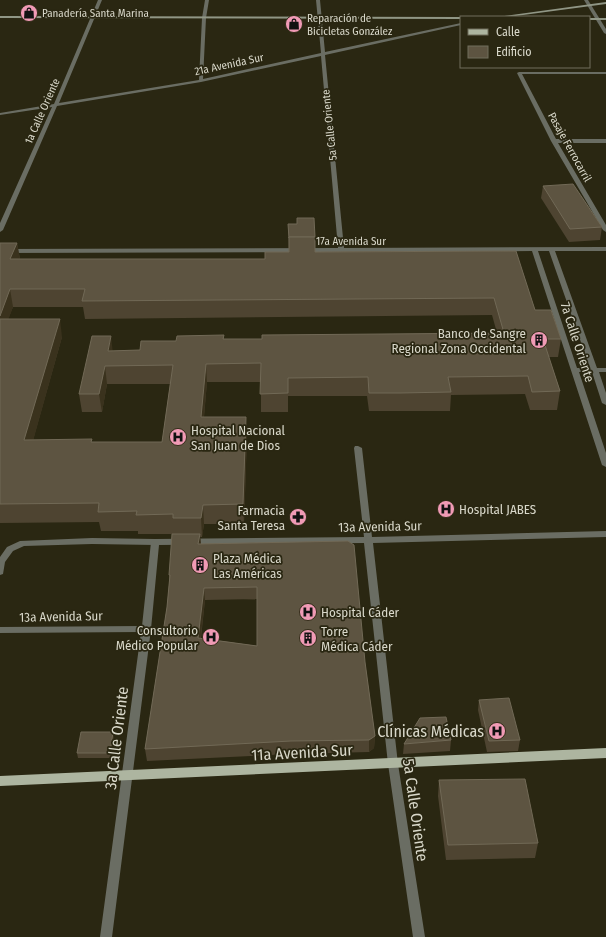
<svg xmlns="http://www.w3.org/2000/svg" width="606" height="937" viewBox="0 0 606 937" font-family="'Fira Sans Condensed',sans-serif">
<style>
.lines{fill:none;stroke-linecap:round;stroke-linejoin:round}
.service{fill:#6a6d63;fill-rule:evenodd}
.minor{fill:#6a6d63;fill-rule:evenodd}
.secondary{fill:#909685;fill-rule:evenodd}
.primary{fill:#adb5a0;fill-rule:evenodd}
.wall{fill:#4e4431;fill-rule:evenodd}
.shaded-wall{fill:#3a321d}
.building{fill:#5d5441;stroke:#716956;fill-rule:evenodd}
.labels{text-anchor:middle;stroke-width:3.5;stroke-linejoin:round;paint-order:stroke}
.far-poi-label{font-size:11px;fill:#d9d8ca;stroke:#2a2712;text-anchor:start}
.far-street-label{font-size:11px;fill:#d9d8ca;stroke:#2a2712}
.poi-label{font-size:13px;fill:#d9d8ca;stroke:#2a2712;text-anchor:start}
.street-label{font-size:13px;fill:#d9d8ca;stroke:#2a2712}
.near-poi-label{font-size:16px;fill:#d9d8ca;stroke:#2a2712;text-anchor:end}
.near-street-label{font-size:16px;fill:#d9d8ca;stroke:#2a2712}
</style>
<rect width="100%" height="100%" fill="#2a2712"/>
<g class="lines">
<path class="service" d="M92,538L155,539L159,542L155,545L92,544L24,546L13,551L5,562L3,574L0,575V557L7,547L20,541Z"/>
<g class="minor">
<path d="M98,0H102L59,103L199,80L202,18L205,0H209L206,18L203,79L321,53L316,0H320L325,52L461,23V25L325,55L344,248L606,247V251H555L597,368H606V372H599L606,393V405L602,403L592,372H579L606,453V467L602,465L532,251L344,252L341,253L338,252L0,253V249L338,248L321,56L201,82L57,106L3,230L0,232V223L52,107L0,115V113L54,104ZM538,251H549L590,368H577Z"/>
<path d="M584,0H588L606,29V34L604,33Z"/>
<path d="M519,72H606V74H522L556,139H606V143H558L606,225V232L603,230L551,141L517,73Z"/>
<path d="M355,446H358L362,448L372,537L606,531V537L373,543L398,764L425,937H413L388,764L364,543L159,545L151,629L112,937H100L141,632L0,633V627L142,626L151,542L155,539L364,537L354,448Z"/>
</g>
<g class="secondary">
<path d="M606,2V4L508,17H497Z"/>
<path d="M0,16L461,17H462L461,19L0,18Z"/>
<rect x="589" y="18" width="17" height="2"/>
</g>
<path class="primary" d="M606,748V758L0,786V776Z"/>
</g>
<g class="wall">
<path d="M543,186L602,227L600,240L569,242L541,198Z"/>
<path d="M288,224L315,252L516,251L535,310L561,339L558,357H549L560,391L557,410H530L525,394L451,395L450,411H369L367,396H288V412H261V382H207L204,417L247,435L244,524H204L202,537H200L201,544L365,662L375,736L374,748L369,752L291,754L147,761L145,749L167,607L169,584V575L174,534H138V531H101L99,522L0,523V243H17L20,259H265L289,252ZM13,307H83L85,319L492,315L497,333L262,339H224V335L176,341L140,350L113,351L79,394L82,412H102L107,384H170L162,442H92L33,440L62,337L8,319ZM257,599V646L201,638L205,600Z"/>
<path d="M479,700L520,740L518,751L487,752L478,710Z"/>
<path d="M113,732L114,737L111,758H78L77,753Z"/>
<path d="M451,740L450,751L403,754L404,744Z"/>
<path d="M439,780L538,843L535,858L446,860L438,796Z"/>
</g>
<g class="shaded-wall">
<path d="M17,243L20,259H10Z"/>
<path d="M10,289L13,307L2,337L0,326V316Z"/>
<path d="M60,319L62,337L28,459L24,440Z"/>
<path d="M111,336L113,354L108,351Z"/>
<path d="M206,364L207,382L202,436L201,417Z"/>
<path d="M105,366L107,384L102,412L99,394Z"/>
<path d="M246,417L247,435L244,524L243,504Z"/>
<path d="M203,505L204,524L202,537L201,518Z"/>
<path d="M200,534L201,546L198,544Z"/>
<path d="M204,588L205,600L199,651L198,638Z"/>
<path d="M113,732L114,737L111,758L110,753Z"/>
<path d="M375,736L374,748L369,752V740Z"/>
</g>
<g class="building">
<path d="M573,184L602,227L570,229L543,186Z"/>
<path d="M297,218H314L315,237H289V238L288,224H297Z"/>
<path d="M289,237H315V252L516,251L535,310H551L561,339H543L560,391L532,392L528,376L448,377L451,392L400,393H369L368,377L288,378V393L260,394L261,363L206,364L201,417H246L243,504L203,505L201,518H173V514L136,515L137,511L98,512L99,503L0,504V319H60L24,440L92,439L91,442H162L173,365L105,366L99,394H79L92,336H111L108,351L140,350L141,341H176L177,336L224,335L223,339H262V335L504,333L494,298L82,301L85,289H10L0,316V243H17L10,259H265V252H289Z"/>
<path d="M172,534H200L198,544L348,541L354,545L365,662L375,736L369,740L291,741L145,749L167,607L170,575H169ZM257,587V646L198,638L204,588Z"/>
<path d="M509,698L520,740L489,741L479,700Z"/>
<path d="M446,717L451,740L404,744L420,718Z"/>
<path d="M81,732H113L110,753H77Z"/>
<path d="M525,779L538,843L448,845L439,780Z"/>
</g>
<defs>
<g id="shop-disc" transform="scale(0.9)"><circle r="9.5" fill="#f09ab5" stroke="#2a2712"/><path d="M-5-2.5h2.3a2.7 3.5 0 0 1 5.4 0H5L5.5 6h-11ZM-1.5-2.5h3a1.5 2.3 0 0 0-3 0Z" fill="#111"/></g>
<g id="building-disc" transform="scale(0.9)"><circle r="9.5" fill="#f09ab5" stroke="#2a2712"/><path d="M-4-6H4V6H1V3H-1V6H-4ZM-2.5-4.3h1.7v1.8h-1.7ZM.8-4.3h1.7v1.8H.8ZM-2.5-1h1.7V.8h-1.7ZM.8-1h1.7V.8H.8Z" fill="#111"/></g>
<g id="hospital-disc" transform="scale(0.9)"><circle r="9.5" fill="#f09ab5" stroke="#2a2712"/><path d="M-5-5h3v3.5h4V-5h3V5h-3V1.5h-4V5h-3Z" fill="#111"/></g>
<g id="pharmacy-disc" transform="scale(0.9)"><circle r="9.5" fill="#f09ab5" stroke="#2a2712"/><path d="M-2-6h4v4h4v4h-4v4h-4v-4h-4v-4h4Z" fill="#111"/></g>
</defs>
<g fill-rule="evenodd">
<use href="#shop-disc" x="29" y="13"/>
<use href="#shop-disc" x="294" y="24"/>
<use href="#building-disc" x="539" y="340"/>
<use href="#hospital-disc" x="178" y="437"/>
<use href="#hospital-disc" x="446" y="509"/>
<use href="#pharmacy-disc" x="298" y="517"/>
<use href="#building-disc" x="200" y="565"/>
<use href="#hospital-disc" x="308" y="612"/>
<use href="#hospital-disc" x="211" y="637"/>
<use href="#building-disc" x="308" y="638"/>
<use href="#hospital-disc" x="497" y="731"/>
</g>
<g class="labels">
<g class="far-poi-label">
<text x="42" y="17">Panadería Santa Marina</text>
<text x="307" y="22">Reparación de<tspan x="307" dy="13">Bicicletas González</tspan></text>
</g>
<g class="far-street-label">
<text transform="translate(229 64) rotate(-12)" y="4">21a Avenida Sur</text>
<text transform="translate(42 111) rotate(-66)" y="4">1a Calle Oriente</text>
<text transform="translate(329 125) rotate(-96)" y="4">5a Calle Oriente</text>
<text transform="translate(570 147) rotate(61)" y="4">Pasaje Ferrocarril</text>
<text x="351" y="245">17a Avenida Sur</text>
</g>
<g class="poi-label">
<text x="526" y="338" text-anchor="end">Banco de Sangre<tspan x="526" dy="15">Regional Zona Occidental</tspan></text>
<text x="191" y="435">Hospital Nacional<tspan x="191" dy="15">San Juan de Dios</tspan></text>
<text x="459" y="514">Hospital JABES</text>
<text x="285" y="515" text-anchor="end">Farmacia<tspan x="285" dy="15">Santa Teresa</tspan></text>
<text x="213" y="563">Plaza Médica<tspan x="213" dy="15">Las Américas</tspan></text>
<text x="321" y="617">Hospital Cáder</text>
<text x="198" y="635" text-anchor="end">Consultorio<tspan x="198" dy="15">Médico Popular</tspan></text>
<text x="321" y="636">Torre<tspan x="321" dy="15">Médica Cáder</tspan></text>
</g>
<g class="street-label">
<text transform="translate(578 342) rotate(72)" y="5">7a Calle Oriente</text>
<text transform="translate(380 526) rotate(-1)" y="5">13a Avenida Sur</text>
<text transform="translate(61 616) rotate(-1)" y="5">13a Avenida Sur</text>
</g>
<g class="near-poi-label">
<text x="484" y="737">Clínicas Médicas</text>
</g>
<g class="near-street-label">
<text transform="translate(116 738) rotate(-83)" y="6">3a Calle Oriente</text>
<text transform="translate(302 752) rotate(-3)" y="6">11a Avenida Sur</text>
<text transform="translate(416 810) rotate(82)" y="6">5a Calle Oriente</text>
</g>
</g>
<rect x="460" y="16" width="130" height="52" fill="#2a2712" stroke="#706e5c"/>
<rect x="468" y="29" width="20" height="6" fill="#adb5a0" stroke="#706e5c"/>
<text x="496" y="36" font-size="12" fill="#d9d8ca">Calle</text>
<rect x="468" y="46" width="20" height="12" fill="#5d5441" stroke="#706e5c"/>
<text x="496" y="56" font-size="12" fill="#d9d8ca">Edificio</text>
</svg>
